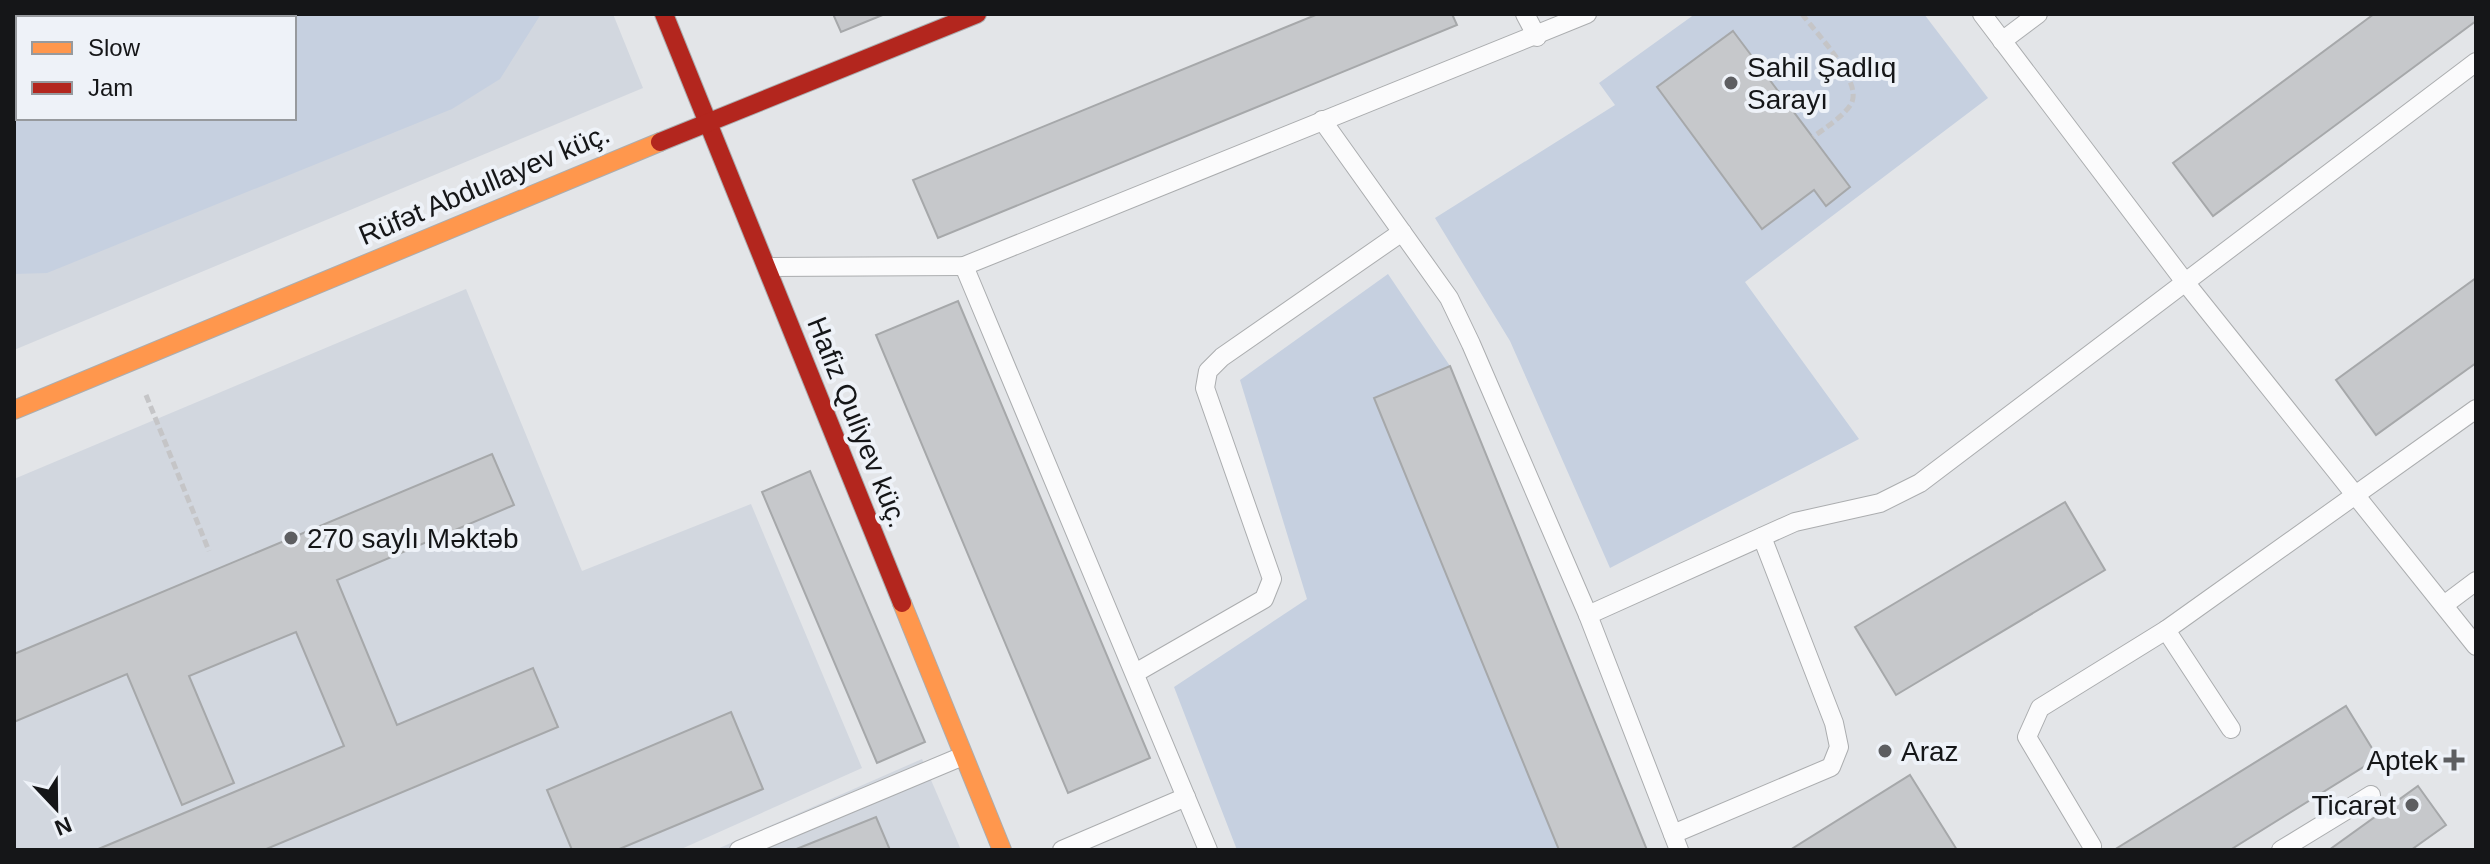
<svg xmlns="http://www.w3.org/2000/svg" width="2490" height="864" viewBox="0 0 2490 864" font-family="Helvetica,sans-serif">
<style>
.built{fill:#d2d7df;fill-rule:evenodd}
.green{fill:#c6d0e0;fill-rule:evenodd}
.building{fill:#c6c8cb;stroke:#a6a8aa;stroke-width:2}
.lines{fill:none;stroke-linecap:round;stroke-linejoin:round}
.lane-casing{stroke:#abadaf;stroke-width:20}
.slow-casing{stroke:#abadaf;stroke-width:20}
.jam-casing{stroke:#abadaf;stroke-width:20}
.path{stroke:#c5c5c7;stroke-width:5;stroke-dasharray:8 4;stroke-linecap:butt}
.lane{stroke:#fbfbfc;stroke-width:18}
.slow{stroke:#ff974d;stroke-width:18}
.jam{stroke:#b3261e;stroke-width:18}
.poi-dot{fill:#5d5e61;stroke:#eef2f8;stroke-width:3}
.labels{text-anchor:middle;stroke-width:8;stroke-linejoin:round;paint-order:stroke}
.poi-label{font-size:28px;fill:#151618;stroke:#eef2f8;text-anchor:start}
.street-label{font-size:28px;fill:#151618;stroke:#eef2f8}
</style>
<rect width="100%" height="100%" fill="#e3e5e8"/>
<g class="built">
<path d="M14,14H613L643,88L14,350ZM18,18H294V118H18Z"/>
<path d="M466,289L582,571L751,504L862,768L679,850H14V479Z"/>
<path d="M922,759L961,850H715Z"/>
</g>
<g class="green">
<path d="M14,14H541L500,79L452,109L47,273L14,274ZM18,18H294V118H18Z"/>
<path d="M1695,14H1924L1988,98L1745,282L1859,439L1610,568L1510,341L1435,218L1615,105L1599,83Z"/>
<path d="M1388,274L1450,366L1375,398L1559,850H1237L1174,687L1307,599L1240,380Z"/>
</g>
<g class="building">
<path d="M833,14H885L841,32Z"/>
<path d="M1318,14H1452L1457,25L938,238L913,180Z"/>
<path d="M2374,14H2476V21L2213,216L2173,163Z"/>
<path d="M1733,31L1850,187L1826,206L1814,190L1762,229L1657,87Z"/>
<path d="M2476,278V363L2376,435L2336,380Z"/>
<path d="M958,301L1150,758L1068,793L876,335Z"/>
<path d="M1450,366L1647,850H1559L1374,398Z"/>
<path d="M492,454L514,505L337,580L397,725L533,668L558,727L264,850H96L344,746L296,632L189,676L234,783L182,805L127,674L14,722V654Z"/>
<path d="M810,471L925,742L877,763L762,492Z"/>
<path d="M2065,502L2105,570L1896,695L1855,627Z"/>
<path d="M2346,706L2378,758L2230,850H2114Z"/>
<path d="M731,712L763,789L617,850H572L547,790Z"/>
<path d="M1910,775L1957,850H1790Z"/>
<path d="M2418,786L2446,825L2411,850H2329Z"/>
<path d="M876,817L890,850H794Z"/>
</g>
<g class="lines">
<g class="lane-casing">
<g id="lane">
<path d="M1525,14L1537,37"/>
<path d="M1982,14L2185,282L2476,646"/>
<path d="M2002,41L2038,14"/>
<path d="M1322,120L1449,298L1471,344L1588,615L1679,850"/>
<path d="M964,266L1208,850"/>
<path d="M768,267L964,266L1587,14"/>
<path d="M2444,605L2476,581"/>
<path d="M1588,615L1795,522L1880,503L1920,483L2476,62"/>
<path d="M1137,672L1264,599L1272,579L1205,388L1208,371L1222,357L1402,232"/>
<path d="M2231,729L2166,630L2476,409"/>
<path d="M1673,834L1831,767L1839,747L1834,723L1762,537"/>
<path d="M2092,846L2027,737L2040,708L2166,630"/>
<path d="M739,850L963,756"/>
<path d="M1062,850L1186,797"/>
<path d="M2281,850L2371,795"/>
</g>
</g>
<g class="slow-casing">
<g id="slow">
<path d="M14,410L660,142"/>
<path d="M902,603L1002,850"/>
</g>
</g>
<g class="jam-casing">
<g id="jam">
<path d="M664,14L902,603"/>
<path d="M660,142L977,14"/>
</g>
</g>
<g class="path">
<path d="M1802,14C1816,33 1864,82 1851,104C1843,117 1825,128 1813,137"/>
<path d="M146,395L209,551"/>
</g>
<use href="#lane" class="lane"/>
<use href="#slow" class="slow"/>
<use href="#jam" class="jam"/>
</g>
<g class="poi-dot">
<circle cx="1731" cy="83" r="8"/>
<circle cx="291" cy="538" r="8"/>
<circle cx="1885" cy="751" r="8"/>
<path d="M2450 748h8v8h8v8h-8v8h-8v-8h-8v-8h8z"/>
<circle cx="2412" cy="805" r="8"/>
</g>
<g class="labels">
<g class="poi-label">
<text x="1747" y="77">Sahil Şadlıq<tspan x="1747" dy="32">Sarayı</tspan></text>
<text x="307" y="548">270 saylı Məktəb</text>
<text x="1901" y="761">Araz</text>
<text x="2438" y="770" text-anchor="end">Aptek</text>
<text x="2396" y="815" text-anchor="end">Ticarət</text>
</g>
<g class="street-label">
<text transform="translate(484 184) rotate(-23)" y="10">Rüfət Abdullayev küç.</text>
<text transform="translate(858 422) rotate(68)" y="10">Hafiz Quliyev küç.</text>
</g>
</g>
<rect width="2490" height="864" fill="none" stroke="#151618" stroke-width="32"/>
<rect x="16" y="16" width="280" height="104" fill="#eef2f8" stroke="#979a9e" stroke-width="2"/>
<rect x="32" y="42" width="40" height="12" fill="#ff974d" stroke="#979a9e" stroke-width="2"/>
<text x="88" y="56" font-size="24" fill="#151618">Slow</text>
<rect x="32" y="82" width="40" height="12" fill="#b3261e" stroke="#979a9e" stroke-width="2"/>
<text x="88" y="96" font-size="24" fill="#151618">Jam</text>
<g transform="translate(56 808) rotate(158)" stroke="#eef2f8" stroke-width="6" paint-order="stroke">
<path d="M0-6L14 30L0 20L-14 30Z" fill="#151618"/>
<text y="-12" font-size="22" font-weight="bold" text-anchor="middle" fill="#151618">N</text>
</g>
</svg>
